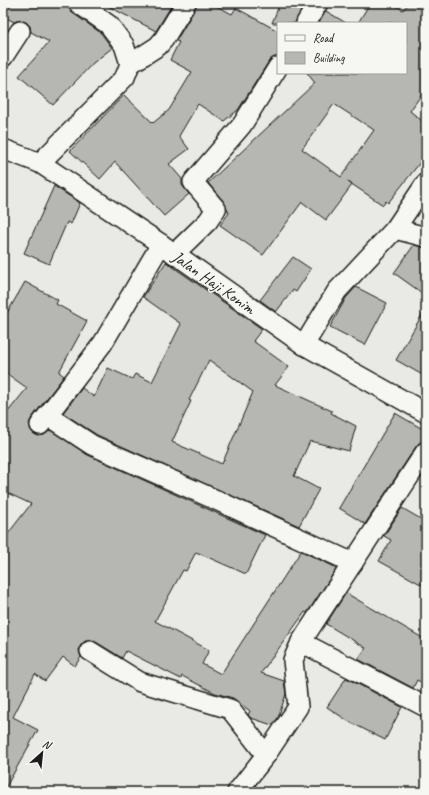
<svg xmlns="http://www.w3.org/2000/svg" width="429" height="795" viewBox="0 0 429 795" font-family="Caveat,sans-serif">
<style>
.building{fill:#b6b6b3;stroke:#1c1c1c;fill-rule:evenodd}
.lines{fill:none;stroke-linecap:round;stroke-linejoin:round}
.minor-casing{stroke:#1c1c1c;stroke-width:22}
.minor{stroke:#f6f6f2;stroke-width:19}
.labels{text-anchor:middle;stroke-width:3;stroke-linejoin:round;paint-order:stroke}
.street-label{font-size:17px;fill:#1c1c1c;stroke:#f6f6f2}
</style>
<rect width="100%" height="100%" fill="#e9e9e5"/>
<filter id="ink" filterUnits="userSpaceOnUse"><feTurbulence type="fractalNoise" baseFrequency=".025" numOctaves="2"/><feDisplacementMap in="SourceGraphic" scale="8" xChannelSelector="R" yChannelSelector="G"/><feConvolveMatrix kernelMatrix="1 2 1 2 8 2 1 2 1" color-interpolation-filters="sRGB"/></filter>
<g filter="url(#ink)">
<g class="building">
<path d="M3,3H67L71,12L101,33L112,48L93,63L53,105L19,76L49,42L31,32L30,26L26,22L20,20L14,22L3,16Z"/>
<path d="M102,3H173L156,31Z"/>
<path d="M197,3H211L232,14L236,8L278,31V56L269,61L238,110L224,121L198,104L179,136L189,149L169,164L182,179V185L189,194L164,216L115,162L100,179L70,151L124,95L153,123L169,110L192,72L170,60L179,42L176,41L195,9Z"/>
<path d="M280,3H305L295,23H272Z"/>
<path d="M370,3H391L403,10L409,3H426V88L410,111L426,124V155L388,203L386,201L383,205L347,181L352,185L326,220L302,202L263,255L220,225L229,213L224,202L208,183L315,83L307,73H406V23H358ZM334,104L374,130L341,177L302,149Z"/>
<path d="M326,11L346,23H319Z"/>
<path d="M54,186L80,203L71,224L67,222L49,264L24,253Z"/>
<path d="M414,245L426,248V296L394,273Z"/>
<path d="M293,257L311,269L296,292L293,290L276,312L260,300Z"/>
<path d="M166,262L262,329L253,341L289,367L275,385L332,411L331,413L356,426L349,451L310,441L294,476L319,489L299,526L97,435L63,413L82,388L94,397L108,368L132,379L135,374L152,382L181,324L143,297ZM209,360L253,392L222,464L172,442L191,401L189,400Z"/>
<path d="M25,282L58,300L56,304L87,321L59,372L64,376L31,419L29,424L33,433L38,436L44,435L50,430L88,455L265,535L246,574L196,552L186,571L183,570L155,621L209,650L202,664L221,674L301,551L337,568L307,613L305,612L261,673L284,681L286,694L278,718L272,725L251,718L248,715L250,711L233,698L215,693L182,676L181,679L126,651L122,658L96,642L85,641L80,646L79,651L81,657L75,666L63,657L45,681L35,674L13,717L38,730L3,792V540L31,504L3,491V418L27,388L3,371V320Z"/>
<path d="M356,287L387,303L365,345L330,327L346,298Z"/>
<path d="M426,308V377L396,360Z"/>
<path d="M395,413L426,431V440L417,445L365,524L339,508Z"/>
<path d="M402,508L426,522V587L379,561L391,540L384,536Z"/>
<path d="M346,593L426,640V685L417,680L413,688L358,659L366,648L326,624Z"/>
<path d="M346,678L402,707L385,740L348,721L327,707Z"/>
</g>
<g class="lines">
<g class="minor-casing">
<g id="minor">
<path d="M306,23L318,3"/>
<path d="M3,57L20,31"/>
<path d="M130,64L158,46L164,39L186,3"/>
<path d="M3,149L40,163L161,244L304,345L426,413"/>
<path d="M40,163L125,77L130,64L124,45L109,25L78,3"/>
<path d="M395,229L426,183"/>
<path d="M174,254L208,221L216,209L193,182L242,125L278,67"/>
<path d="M304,345L337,291L395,229L426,237"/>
<path d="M48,416L92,445L214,499L353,563"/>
<path d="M40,425L103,343L161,244"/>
<path d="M301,642L426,707"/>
<path d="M90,651L140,682L230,709L266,755"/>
<path d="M237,792L266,755L298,707L293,660L301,642L426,451"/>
</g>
</g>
<use href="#minor" class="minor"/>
</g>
</g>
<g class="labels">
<g class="street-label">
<text transform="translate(214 282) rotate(35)" y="6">Jalan Haji Konim</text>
</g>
</g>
<rect width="429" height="795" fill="none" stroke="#f6f6f2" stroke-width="16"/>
<rect x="8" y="8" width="413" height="779" fill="none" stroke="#1c1c1c" stroke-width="1.5" filter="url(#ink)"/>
<rect x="277" y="22" width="130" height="52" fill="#f6f6f2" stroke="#9f9f9c"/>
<rect x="285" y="35" width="20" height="6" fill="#f6f6f2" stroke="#9f9f9c"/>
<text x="313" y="42" font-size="12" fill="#1c1c1c">Road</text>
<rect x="285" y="52" width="20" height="12" fill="#b6b6b3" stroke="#9f9f9c"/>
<text x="313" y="62" font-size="12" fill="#1c1c1c">Building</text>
<g transform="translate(42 753) rotate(27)" stroke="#f6f6f2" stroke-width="3" paint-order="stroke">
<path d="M0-3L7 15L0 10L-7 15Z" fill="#1c1c1c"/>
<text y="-6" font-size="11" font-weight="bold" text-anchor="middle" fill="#1c1c1c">N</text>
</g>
</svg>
